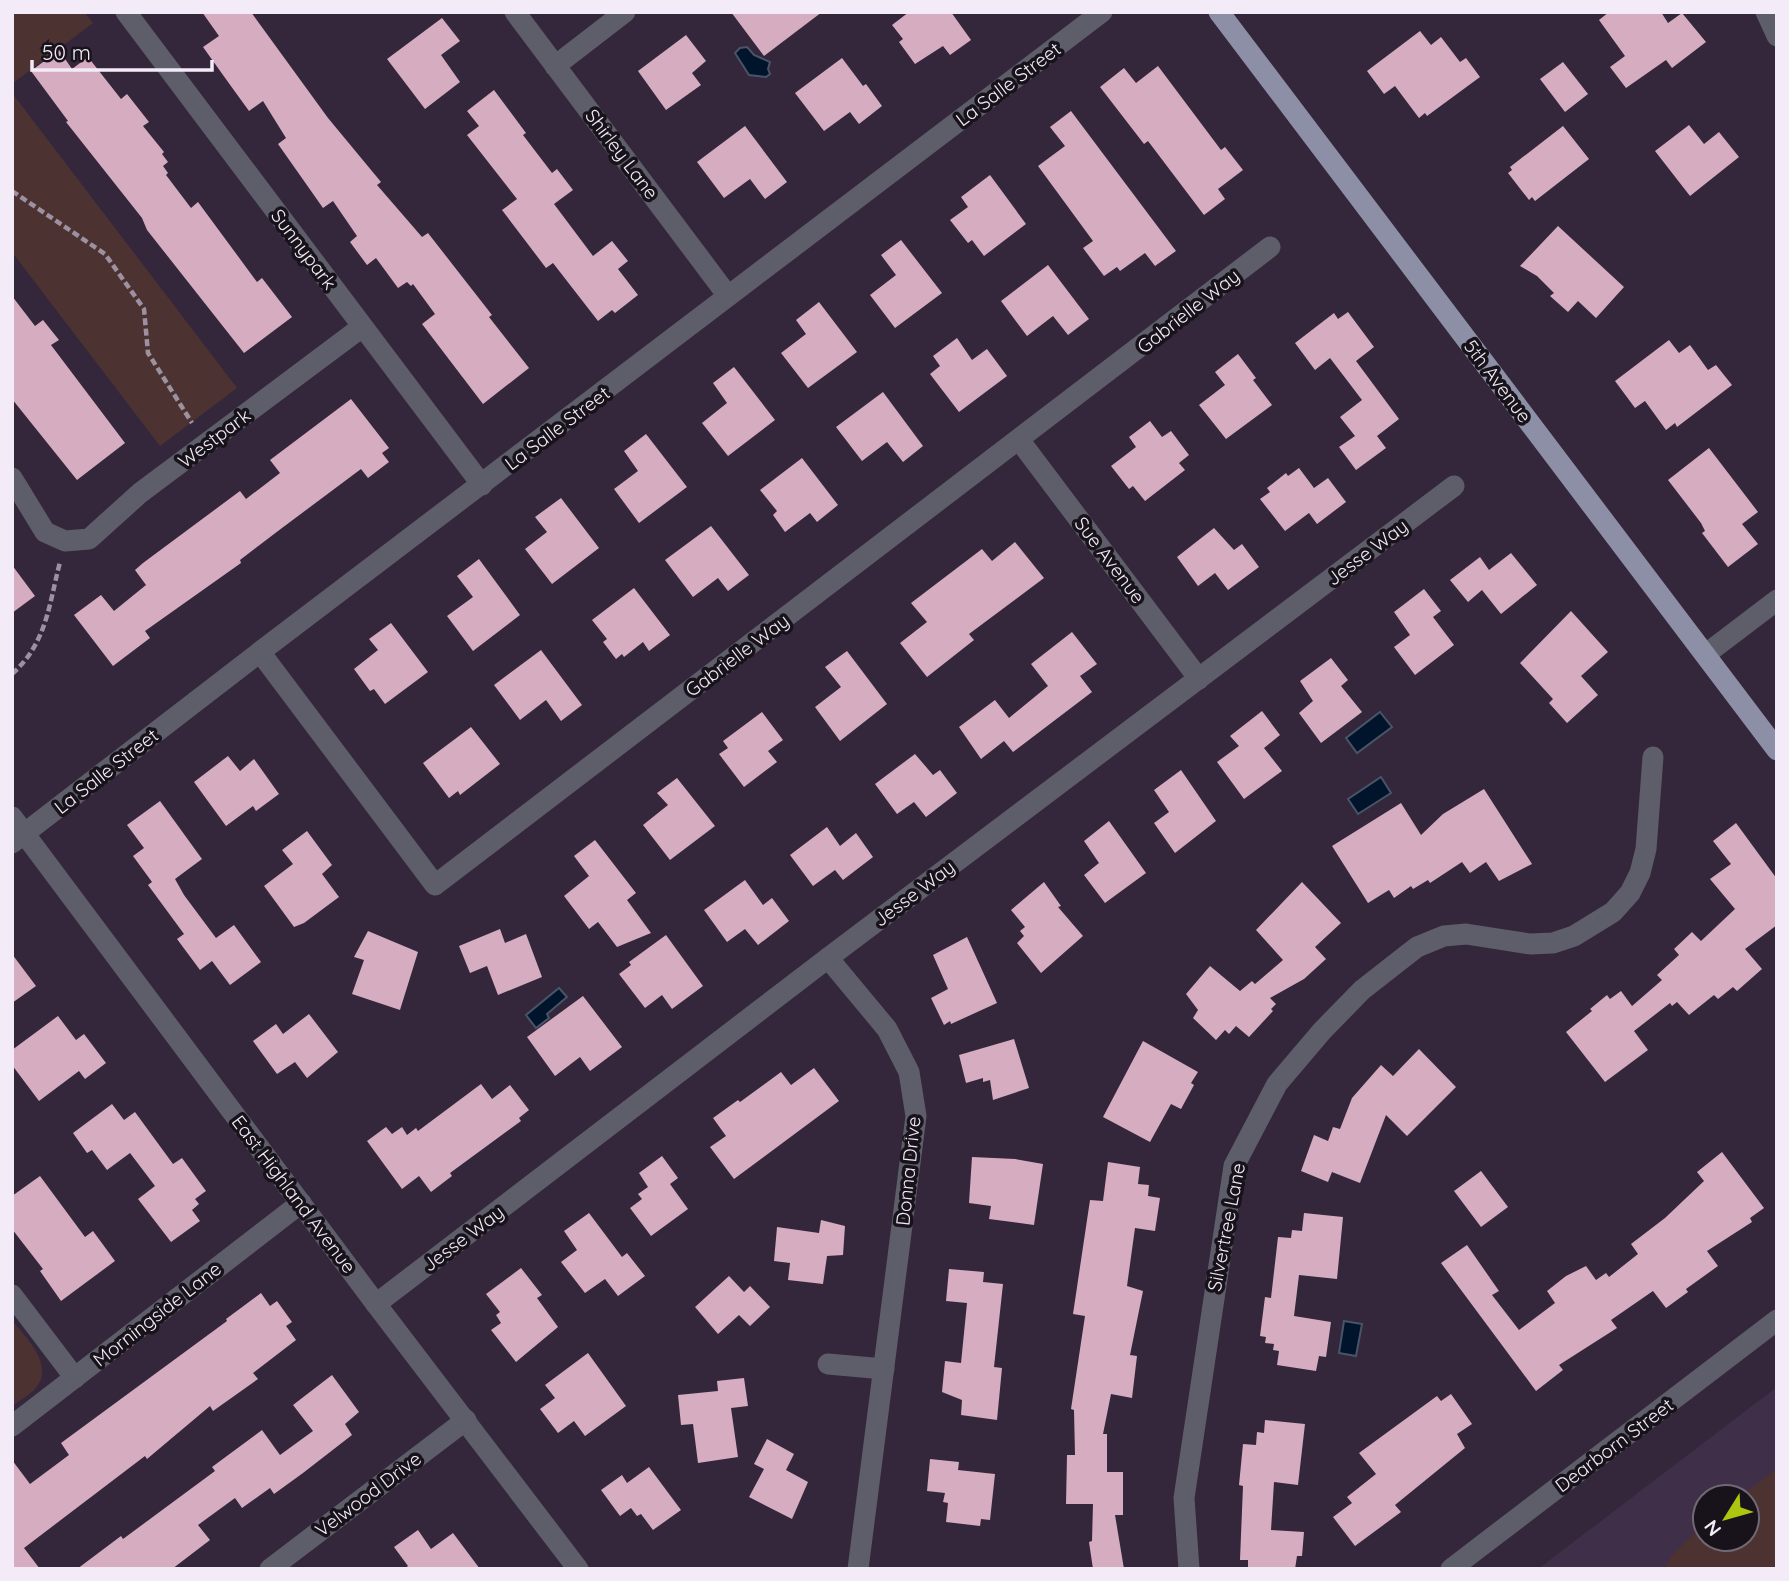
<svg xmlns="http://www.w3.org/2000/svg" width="1789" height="1581" viewBox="0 0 1789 1581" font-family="Quicksand,sans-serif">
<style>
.built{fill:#3f2f48;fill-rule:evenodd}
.green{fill:#4d3232}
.water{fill:#00142b;stroke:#495468;stroke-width:2}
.building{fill:#d6acc1}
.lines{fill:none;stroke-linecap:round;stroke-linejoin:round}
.path{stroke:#9b91a1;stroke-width:4.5;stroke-dasharray:7 3.5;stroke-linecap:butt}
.minor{stroke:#5d5e69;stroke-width:21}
.major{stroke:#8c8fa5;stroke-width:21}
.labels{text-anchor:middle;stroke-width:7;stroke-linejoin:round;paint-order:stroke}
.street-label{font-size:19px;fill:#f3ebf8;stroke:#18131b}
</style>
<rect width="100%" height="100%" fill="#34273b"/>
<path class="built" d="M1777,1387V1569H1538ZM1705,1497H1747V1539H1705Z"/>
<g class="green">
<path d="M12,12H84L93,23L12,84Z"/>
<path d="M12,93L237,388L160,446L12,252Z"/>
<path d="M12,1320C26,1338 56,1366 35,1389C29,1395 19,1401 12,1406Z"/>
<path d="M1777,1469V1569H1664L1672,1555L1705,1523V1539H1747V1497H1739Z"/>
</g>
<g class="water">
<path d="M747,47L754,55L770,62L768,69L770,74L766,77L749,75L735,53L740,48Z"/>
<path d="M1380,712L1392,727L1357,753L1346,738Z"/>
<path d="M1381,777L1391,793L1358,814L1348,799Z"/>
<path d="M559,988L567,997L547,1014L549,1018L536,1028L526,1015Z"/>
<path d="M1344,1321L1362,1324L1356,1356L1339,1353Z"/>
</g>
<g class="building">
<path d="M202,12H251L328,118L381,182L377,185L422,237L428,233L492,315L489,317L529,368L483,404L422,324L435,314L413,284L411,286L407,282L398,288L376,258L367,265L350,242L357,236L333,201L323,208L278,144L286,138L263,101L249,111L228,82L203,47L219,36Z"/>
<path d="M731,12H822L764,56Z"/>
<path d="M909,12H951L971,40L950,55L943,46L915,64L899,42L903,39L892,25Z"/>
<path d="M1609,12H1661L1668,23L1682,13L1706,42L1672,68L1666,60L1626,88L1610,67L1625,56L1599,20Z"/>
<path d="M442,18L460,41L441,55L460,82L425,109L387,59Z"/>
<path d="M1420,31L1431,45L1441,37L1460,62L1466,58L1480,77L1427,116L1425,113L1419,118L1395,86L1384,94L1367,71Z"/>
<path d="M686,35L706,61L692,73L701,85L666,110L638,71Z"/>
<path d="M59,50L72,69L88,57L121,99L127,94L149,122L143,126L164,152L162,154L168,162L163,166L168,173L166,175L191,208L198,202L257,282L262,278L292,317L244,353L147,230L142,218L66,122L68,121L31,71Z"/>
<path d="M842,58L863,86L866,84L882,106L859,124L850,112L824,131L795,93Z"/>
<path d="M1563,62L1588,94L1565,112L1540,79Z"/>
<path d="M1158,66L1221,150L1225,147L1243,170L1218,189L1225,199L1204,215L1148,141L1144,144L1100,87L1124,68L1136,83Z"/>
<path d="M494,90L526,133L523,135L552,173L557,169L573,190L554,204L593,256L612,241L628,261L618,269L638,295L615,313L612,310L598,321L553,263L546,268L502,210L517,199L467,135L479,126L467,111Z"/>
<path d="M1071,111L1176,251L1155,266L1145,253L1120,271L1117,267L1104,276L1083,248L1093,241L1038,166L1065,146L1050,127Z"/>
<path d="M1689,125L1704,144L1719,132L1739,157L1690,196L1655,151Z"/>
<path d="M745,126L787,182L765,199L750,179L724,198L697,162Z"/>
<path d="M1563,126L1589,159L1535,201L1532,197L1529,200L1508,173L1512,170L1510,167Z"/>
<path d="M990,175L1026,224L984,256L972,240L968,243L950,220L968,207L961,197Z"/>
<path d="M1558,226L1624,287L1596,318L1578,301L1568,312L1550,296L1554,293L1537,276L1520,266Z"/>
<path d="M901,240L942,293L895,328L870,295L896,275L881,255Z"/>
<path d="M1048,265L1089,319L1068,335L1053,316L1027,336L1001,301Z"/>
<path d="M12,296L35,326L43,320L59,340L51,345L54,349L125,443L77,480L12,399Z"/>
<path d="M819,302L857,352L808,388L781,353L806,334L796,320Z"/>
<path d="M1348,312L1374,347L1356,361L1399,419L1377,436L1386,448L1356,470L1339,447L1355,436L1340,417L1362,400L1330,358L1315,370L1295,343L1334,313L1338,319Z"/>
<path d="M957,338L972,360L987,349L1007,376L959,412L930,374L940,366L933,356Z"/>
<path d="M1669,340L1679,353L1690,345L1708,370L1716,365L1732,385L1677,427L1675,423L1666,430L1645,401L1635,408L1615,381Z"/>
<path d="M1238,354L1256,378L1253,380L1272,405L1226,439L1199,405L1225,385L1215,372Z"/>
<path d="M734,367L775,420L728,456L702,423L727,403L713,383Z"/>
<path d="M883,392L923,446L903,462L887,442L862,461L836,427Z"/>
<path d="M351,399L389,448L382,453L389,462L368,478L361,469L282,528L240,560L241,563L145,631L150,638L113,666L74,615L101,595L114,611L146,585L135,570L143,563L240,491L246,499L280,473L270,460Z"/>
<path d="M1150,421L1162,437L1171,431L1189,455L1179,463L1185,470L1145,501L1133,486L1129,489L1111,466L1136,447L1129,437Z"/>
<path d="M646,434L687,487L639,523L614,489L638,471L624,451Z"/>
<path d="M1709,448L1758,512L1742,524L1758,544L1728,567L1702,533L1705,531L1701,523L1668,480Z"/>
<path d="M802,458L838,505L817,522L810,513L785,532L773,515L777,511L760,490Z"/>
<path d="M1299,468L1314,488L1328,478L1346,502L1317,524L1309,513L1285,531L1260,499L1270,492L1267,488L1286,473L1288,476Z"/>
<path d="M561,498L599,548L552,584L525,549L547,532L535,517Z"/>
<path d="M711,526L749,575L728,591L718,578L693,597L665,560Z"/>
<path d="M1214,528L1234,550L1242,544L1259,567L1228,590L1215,573L1198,586L1177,557Z"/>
<path d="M1015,542L1044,578L969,634L974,640L927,677L900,643L927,622L911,603L982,549L992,561Z"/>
<path d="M1511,553L1537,585L1501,614L1482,590L1468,602L1450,580L1480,557L1489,570Z"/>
<path d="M479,559L520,615L473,651L447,616L473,597L457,576Z"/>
<path d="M12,565L35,596L12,613Z"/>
<path d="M634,588L670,635L649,651L643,642L624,657L622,654L616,659L603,642L607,639L592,620Z"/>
<path d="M1424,589L1441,611L1433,617L1454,645L1415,675L1394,647L1410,635L1394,612Z"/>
<path d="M1571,611L1608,652L1581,676L1598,695L1567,723L1549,703L1553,699L1520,663Z"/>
<path d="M391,623L428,672L385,704L374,689L370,691L354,669L378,650L369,639Z"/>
<path d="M1072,632L1097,664L1080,676L1092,692L1013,752L1004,741L981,759L959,727L995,700L1009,718L1048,686L1031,664Z"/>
<path d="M541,650L582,705L561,721L546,700L520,720L494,685Z"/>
<path d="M847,651L887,704L840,741L815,707L841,687L825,667Z"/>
<path d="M1331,658L1348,680L1341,686L1362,712L1321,743L1299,713L1313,701L1300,681Z"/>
<path d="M1262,711L1280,735L1264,748L1282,771L1244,799L1217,762L1239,746L1230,736Z"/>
<path d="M762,712L783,740L768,751L777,762L744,787L719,754L728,748L723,741Z"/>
<path d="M471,727L500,764L460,795L458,791L449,798L423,763Z"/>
<path d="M915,754L933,775L940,770L957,793L926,817L914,802L897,814L875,784Z"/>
<path d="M228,756L240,771L254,759L279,794L256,811L253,806L226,826L194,782Z"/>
<path d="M1181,770L1216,821L1175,853L1154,823L1169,812L1154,790Z"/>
<path d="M677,778L715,826L670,860L643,825L668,805L657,793Z"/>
<path d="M1484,789L1532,864L1499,881L1486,862L1470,873L1462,862L1430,883L1428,880L1413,889L1411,886L1394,898L1389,890L1368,903L1332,846L1401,803L1421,835L1443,814Z"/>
<path d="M160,801L202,859L175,879L184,895L216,938L234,925L261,962L230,985L212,961L200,970L177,939L184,934L148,885L152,882L133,856L144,848L127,825Z"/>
<path d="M1109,821L1146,873L1105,903L1084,875L1099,863L1084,841Z"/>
<path d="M1736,823L1777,879V925L1745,949L1762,969L1737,991L1733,987L1718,999L1714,995L1689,1015L1677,1002L1672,1006L1670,1003L1634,1031L1648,1050L1605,1082L1566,1032L1592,1011L1590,1009L1607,995L1610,999L1621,991L1632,1006L1662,980L1657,975L1679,955L1674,949L1692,932L1701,941L1735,909L1710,879L1731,864L1713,841Z"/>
<path d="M827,827L840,846L856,833L873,857L843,880L835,870L813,886L790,855Z"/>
<path d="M307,831L332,865L322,874L339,897L304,923L294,927L264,886L293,864L282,850Z"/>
<path d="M595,840L636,893L627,900L651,933L617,947L598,922L589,929L564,896L589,876L574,856Z"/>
<path d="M745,880L763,905L772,898L789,921L758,945L745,929L727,942L704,910Z"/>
<path d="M1044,882L1061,906L1058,907L1083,936L1041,973L1017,943L1024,936L1020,931L1025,927L1011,910Z"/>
<path d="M1302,882L1341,923L1315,947L1326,959L1304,979L1270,998L1276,1004L1271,1009L1273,1011L1249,1037L1236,1026L1229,1034L1225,1030L1216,1040L1193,1018L1198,1010L1186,994L1210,966L1240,991L1252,981L1255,984L1283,960L1256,930Z"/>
<path d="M500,929L505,943L526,934L542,977L498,995L487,966L470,973L459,946Z"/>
<path d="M368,931L418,952L400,1010L352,994L364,960L354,957Z"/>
<path d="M666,935L703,986L672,1009L662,995L645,1008L619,974L631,965L629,962Z"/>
<path d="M967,937L997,1003L951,1024L950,1021L944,1025L931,998L948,989L933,955Z"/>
<path d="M12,954L36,986L12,1003Z"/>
<path d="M583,996L622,1047L590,1071L580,1057L555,1076L527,1037Z"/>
<path d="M309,1014L338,1052L307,1078L295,1062L277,1074L253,1041L276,1024L283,1034Z"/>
<path d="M58,1016L76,1040L84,1034L106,1063L85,1079L79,1071L39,1101L12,1065V1050Z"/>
<path d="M1014,1039L1029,1088L993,1100L990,1080L983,1082V1078L966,1083L959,1055Z"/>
<path d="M1143,1041L1198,1072L1191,1083L1194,1085L1181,1109L1171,1104L1150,1142L1103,1117Z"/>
<path d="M1419,1049L1456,1087L1407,1136L1386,1115L1360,1183L1332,1172L1328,1182L1301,1171L1314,1135L1328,1141L1333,1127L1340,1129L1352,1098L1381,1065L1393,1076Z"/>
<path d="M814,1068L839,1101L734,1179L710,1147L726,1136L713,1118L738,1100L740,1102L781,1072L791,1085Z"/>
<path d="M481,1084L492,1099L510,1085L529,1110L519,1118L521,1121L450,1173L452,1176L431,1192L419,1176L402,1189L367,1141L386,1127L392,1134L402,1127L407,1135L416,1128L418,1131Z"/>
<path d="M112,1104L124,1120L135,1112L173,1164L182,1158L206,1191L195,1199L199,1204L192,1210L200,1221L171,1242L138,1199L155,1186L130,1153L107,1170L92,1150L87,1153L73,1133Z"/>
<path d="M1722,1152L1764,1208L1750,1218L1752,1222L1707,1251L1718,1266L1686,1289L1688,1292L1666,1308L1653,1291L1611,1320L1617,1328L1559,1365L1563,1370L1536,1391L1441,1263L1467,1245L1499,1291L1492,1295L1519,1330L1555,1303L1547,1291L1566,1276L1586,1266L1596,1280L1606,1273L1609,1277L1638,1254L1631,1244L1665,1218L1704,1181L1697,1172Z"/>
<path d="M662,1156L678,1178L670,1184L688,1209L651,1236L630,1208L642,1199L638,1194L648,1187L639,1173Z"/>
<path d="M972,1157L1015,1159L1043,1164L1034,1225L989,1219L991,1206L969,1203Z"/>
<path d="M1108,1162L1140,1167L1138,1184L1149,1185L1148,1196L1160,1198L1155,1231L1135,1228L1127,1286L1143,1291L1130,1355L1137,1356L1132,1398L1111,1394L1103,1434H1107V1472H1123V1515H1115L1124,1569H1093L1089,1542L1092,1541L1093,1504H1066L1067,1455H1075L1074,1410L1071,1409L1085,1316L1073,1314L1090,1200L1103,1201Z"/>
<path d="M1481,1171L1508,1207L1481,1227L1454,1191Z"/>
<path d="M40,1176L85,1237L93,1231L115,1261L61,1301L40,1271L43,1269L12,1229V1196Z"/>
<path d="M589,1213L622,1257L627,1253L645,1276L618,1296L605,1279L585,1293L561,1262L577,1250L564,1231Z"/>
<path d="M1304,1213L1343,1217L1337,1279L1299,1275L1294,1316L1331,1322L1326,1357L1319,1356L1316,1371L1277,1365L1279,1351L1273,1350L1274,1344L1265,1343L1266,1337L1260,1336L1265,1297L1271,1298L1278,1237L1291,1238L1292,1230L1302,1231Z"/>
<path d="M821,1220L845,1226L843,1255L827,1256L823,1284L788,1280L790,1263L774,1261L777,1227L819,1233Z"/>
<path d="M521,1268L542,1295L537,1298L558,1327L516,1362L491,1330L501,1323L496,1315L500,1312L486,1294Z"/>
<path d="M949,1269L984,1272L983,1282L1003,1284L994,1367L1002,1368L997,1420L961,1415L962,1400L942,1392L945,1361L961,1363L967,1303L946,1301Z"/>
<path d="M729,1276L744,1292L750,1286L770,1307L750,1326L739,1315L718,1334L695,1307Z"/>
<path d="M261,1293L270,1306L277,1301L292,1322L286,1326L296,1340L253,1373L258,1379L213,1411L210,1406L147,1459L145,1456L24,1548L40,1569H12V1460L30,1484L69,1455L61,1443L227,1321L226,1319Z"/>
<path d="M588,1353L626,1406L585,1436L574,1421L558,1433L540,1409L555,1398L545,1385Z"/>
<path d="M332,1375L359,1412L345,1424L352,1435L303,1473L274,1494L270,1488L242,1508L235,1498L198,1525L210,1540L172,1569H77L121,1536L123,1539L215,1471L212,1467L262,1430L280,1455L313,1431L293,1405Z"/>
<path d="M744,1378L748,1406L731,1408L738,1457L698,1463L693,1424L681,1425L678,1395L718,1391L717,1381Z"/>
<path d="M1451,1394L1472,1424L1457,1434L1465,1448L1395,1505L1401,1512L1355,1546L1333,1517L1352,1503L1347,1497L1376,1474L1359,1453L1437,1396L1441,1401Z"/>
<path d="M1265,1420L1305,1424L1298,1485L1274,1482L1271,1530L1304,1532L1302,1556H1297L1295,1569H1257L1248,1567V1560H1240L1243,1486L1239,1485L1243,1444L1256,1445L1257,1432L1264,1433Z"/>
<path d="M767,1439L794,1454L786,1470L808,1482L792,1519L749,1497L764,1469L754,1464Z"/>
<path d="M930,1459L959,1462L958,1470L995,1474L990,1520L981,1519L980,1526L946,1522L948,1503L943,1502L945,1493L927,1491Z"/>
<path d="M649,1467L681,1510L653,1530L641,1514L637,1516L631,1508L620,1516L601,1490L622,1475L627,1483Z"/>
<path d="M418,1530L431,1549L453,1533L480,1569H404L408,1566L394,1547Z"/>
</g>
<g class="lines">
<g class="path">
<path d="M12,191L105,254L144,309L148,353L192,423"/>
<path d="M12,674C47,643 49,604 60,562"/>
</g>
<g class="minor">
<path d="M126,12L482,485"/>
<path d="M515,12L728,296"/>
<path d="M1766,12L1777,36"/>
<path d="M555,66L625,12"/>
<path d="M1020,441L1199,679"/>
<path d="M12,478L45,532L65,541L89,539L140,493L362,327"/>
<path d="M260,652L435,885L1270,247"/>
<path d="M1706,654L1777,600"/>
<path d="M12,817L376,1304L578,1569"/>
<path d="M12,843L260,652L1102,12"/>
<path d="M828,958L887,1029L909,1072L916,1116L858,1569"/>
<path d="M12,1295L75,1378"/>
<path d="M376,1304L828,958L1454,486"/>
<path d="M828,1364L884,1369"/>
<path d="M12,1426L301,1203"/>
<path d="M270,1569L466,1420"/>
<path d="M1189,1569L1184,1498L1234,1166L1277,1084L1322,1031L1362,990L1417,947L1444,936L1466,934L1530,944L1553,943L1574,936L1613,912L1630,893L1640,873L1646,849L1653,757"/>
<path d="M1451,1569L1777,1320"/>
</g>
<path class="major" d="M1219,12L1777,750"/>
</g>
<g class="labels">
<g class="street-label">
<text transform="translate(1008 84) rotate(-37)" y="7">La Salle Street</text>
<text transform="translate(622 154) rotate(53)" y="7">Shirley Lane</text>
<text transform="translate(304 249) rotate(53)" y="7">Sunnypark</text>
<text transform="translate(1188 311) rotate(-38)" y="7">Gabrielle Way</text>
<text transform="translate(1498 381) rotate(53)" y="7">5th Avenue</text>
<text transform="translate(557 428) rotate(-37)" y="7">La Salle Street</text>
<text transform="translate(214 438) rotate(-37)" y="7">Westpark</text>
<text transform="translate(1367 552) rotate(-37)" y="7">Jesse Way</text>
<text transform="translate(1110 560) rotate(53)" y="7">Sue Avenue</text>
<text transform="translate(737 655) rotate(-37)" y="7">Gabrielle Way</text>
<text transform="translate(106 771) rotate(-38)" y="7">La Salle Street</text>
<text transform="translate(914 893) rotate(-37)" y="7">Jesse Way</text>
<text transform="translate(908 1171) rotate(-84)" y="7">Donna Drive</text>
<text transform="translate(294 1194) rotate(53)" y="7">East Highland Avenue</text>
<text transform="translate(1226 1227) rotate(-79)" y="7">Silvertree Lane</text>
<text transform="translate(463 1238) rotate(-37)" y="7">Jesse Way</text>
<text transform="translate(157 1314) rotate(-38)" y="7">Morningside Lane</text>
<text transform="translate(1614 1445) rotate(-37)" y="7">Dearborn Street</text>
<text transform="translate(368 1494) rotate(-37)" y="7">Velwood Drive</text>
</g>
</g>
<rect width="1789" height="1581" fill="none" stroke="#f3ebf8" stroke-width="28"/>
<g transform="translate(1726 1518) rotate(233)"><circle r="33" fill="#18131b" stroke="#706973" stroke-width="2"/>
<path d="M0-5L12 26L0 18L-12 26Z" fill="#adc60f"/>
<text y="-10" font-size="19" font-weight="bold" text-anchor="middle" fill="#f3ebf8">N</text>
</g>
<path d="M32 60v10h180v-10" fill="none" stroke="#f3ebf8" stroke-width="3.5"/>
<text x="42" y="60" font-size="21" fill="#f3ebf8" stroke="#18131b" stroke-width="5" paint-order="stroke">50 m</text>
</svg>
